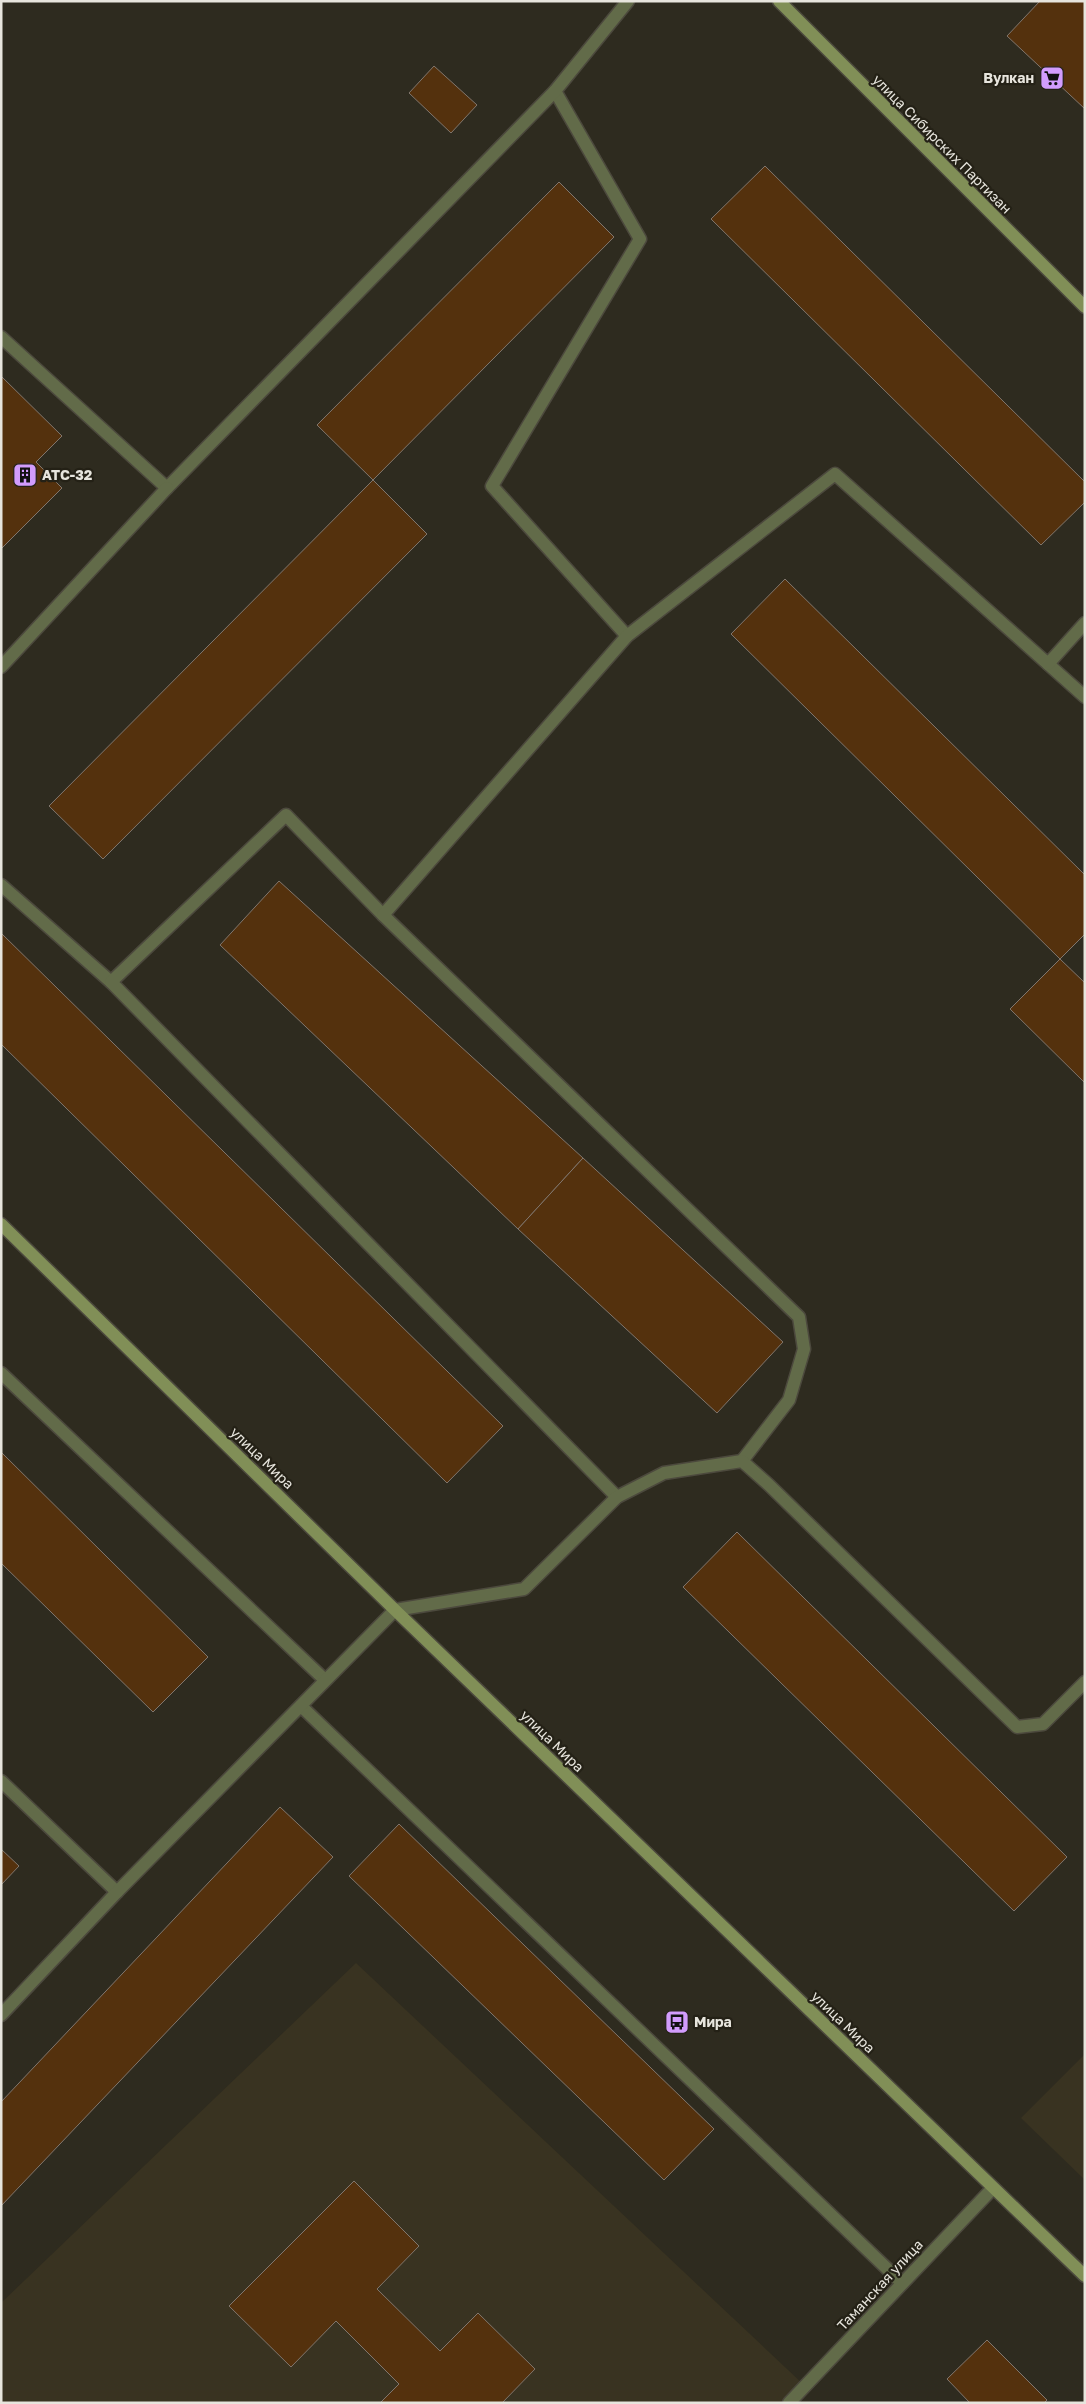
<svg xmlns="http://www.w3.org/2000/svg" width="1086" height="2404" viewBox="0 0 1086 2404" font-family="'Golos Text',sans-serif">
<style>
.built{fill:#393321}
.building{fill:#54310d;stroke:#81766d}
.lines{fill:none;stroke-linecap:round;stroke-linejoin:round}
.lane-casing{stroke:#4c493d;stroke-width:15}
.street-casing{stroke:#4c493d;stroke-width:15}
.secondary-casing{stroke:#4c493d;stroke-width:15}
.lane{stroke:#626b49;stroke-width:12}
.street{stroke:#626b49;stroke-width:12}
.secondary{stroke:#818f57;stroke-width:12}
.labels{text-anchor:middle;stroke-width:4.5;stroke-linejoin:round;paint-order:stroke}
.poi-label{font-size:14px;font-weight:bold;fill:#e7e5dd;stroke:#242116;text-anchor:start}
.street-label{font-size:14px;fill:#e7e5dd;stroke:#242116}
</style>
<rect width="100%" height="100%" fill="#2e2b1f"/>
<g class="built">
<path d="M356,1963L804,2385L786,2403H4L1,2400V2303Z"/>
<path d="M1085,2054V2180L1021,2118Z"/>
</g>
<g class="building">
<path d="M1040,1H1085V109L1007,36Z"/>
<path d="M434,66L477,105L451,133L409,93Z"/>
<path d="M765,166L1085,482V502L1041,545L711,219Z"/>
<path d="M559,182L614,237L373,480L317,425Z"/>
<path d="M1,376L62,436L36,462L62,488L1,549Z"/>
<path d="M373,480L427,534L103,859L49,806Z"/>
<path d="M785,579L1085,875V934L1060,959L731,634Z"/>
<path d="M279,881L583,1158L518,1229L220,945Z"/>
<path d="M1,933L503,1426L447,1483L1,1044Z"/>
<path d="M1060,959L1085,983V1083L1010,1009Z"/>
<path d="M583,1158L783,1342L717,1413L518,1229Z"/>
<path d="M1,1452L208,1657L153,1712L1,1563Z"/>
<path d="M737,1532L1067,1857L1014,1911L683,1587Z"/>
<path d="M280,1807L333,1857L1,2206V2102Z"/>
<path d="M399,1824L714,2129L664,2180L349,1876Z"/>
<path d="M1,1849L19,1866L1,1885Z"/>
<path d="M354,2181L419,2246L377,2289L440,2351L478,2313L535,2369L502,2403H380L399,2384L336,2321L291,2367L229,2306Z"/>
<path d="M987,2340L1047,2400L1044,2403H970L947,2379Z"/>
</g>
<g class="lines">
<g class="lane-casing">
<g id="lane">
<path d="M555,91L640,239L492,486L627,636"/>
<path d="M1,337L167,488L555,91L628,1"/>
<path d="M1048,664L1085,697"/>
<path d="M1,667L167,488"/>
<path d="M1,885L111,982"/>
<path d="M383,915L286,815L111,982L617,1497"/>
<path d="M1,1373L325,1680"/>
<path d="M742,1461L789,1400L804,1349L799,1317L383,915L627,636L835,474L1048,664L1085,623"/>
<path d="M301,1706L902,2283"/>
<path d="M1,1781L117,1892"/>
<path d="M1,2015L117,1892L395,1610L524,1589L617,1497L664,1473L742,1461L769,1485L1017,1727L1043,1724L1085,1682"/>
</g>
</g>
<g class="street-casing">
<path id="street" d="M789,2403L993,2188"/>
</g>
<g class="secondary-casing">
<g id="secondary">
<path d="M779,1L1085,307"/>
<path d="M1,1224L395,1610L1085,2276"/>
</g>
</g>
<use href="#lane" class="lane"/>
<use href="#street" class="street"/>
<use href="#secondary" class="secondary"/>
</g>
<defs>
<g id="supermarket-square" transform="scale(1.25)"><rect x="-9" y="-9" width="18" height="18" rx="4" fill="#d29cfd" stroke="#242116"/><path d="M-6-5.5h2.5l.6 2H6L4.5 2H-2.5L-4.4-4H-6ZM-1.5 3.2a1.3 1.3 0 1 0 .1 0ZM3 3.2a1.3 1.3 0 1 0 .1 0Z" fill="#111"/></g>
<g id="building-square" transform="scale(1.25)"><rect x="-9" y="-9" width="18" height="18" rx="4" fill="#d29cfd" stroke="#242116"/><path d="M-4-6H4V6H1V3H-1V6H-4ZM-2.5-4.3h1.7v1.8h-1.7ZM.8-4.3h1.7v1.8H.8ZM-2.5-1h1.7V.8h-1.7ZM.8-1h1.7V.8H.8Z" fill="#111"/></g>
<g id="bus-square" transform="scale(1.25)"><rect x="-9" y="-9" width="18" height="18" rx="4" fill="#d29cfd" stroke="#242116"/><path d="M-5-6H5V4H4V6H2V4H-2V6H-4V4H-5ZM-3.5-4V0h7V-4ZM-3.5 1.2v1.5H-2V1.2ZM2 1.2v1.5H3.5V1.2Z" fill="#111"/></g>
</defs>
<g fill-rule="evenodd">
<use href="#supermarket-square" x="1052" y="78"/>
<use href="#building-square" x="25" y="475"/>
<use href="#bus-square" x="677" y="2022"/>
</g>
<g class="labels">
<g class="poi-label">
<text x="1034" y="83" text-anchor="end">Вулкан</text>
<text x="42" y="480">АТС-32</text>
<text x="694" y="2027">Мира</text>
</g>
<g class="street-label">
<text transform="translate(942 144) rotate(45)" y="5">улица Сибирских Партизан</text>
<text transform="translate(262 1458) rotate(44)" y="5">улица Мира</text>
<text transform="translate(552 1741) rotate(44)" y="5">улица Мира</text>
<text transform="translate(843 2022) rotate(44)" y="5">улица Мира</text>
<text transform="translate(880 2285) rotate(-47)" y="5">Таманская улица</text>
</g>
</g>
<rect width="1086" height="2404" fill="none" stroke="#e7e5dd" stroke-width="5"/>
</svg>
